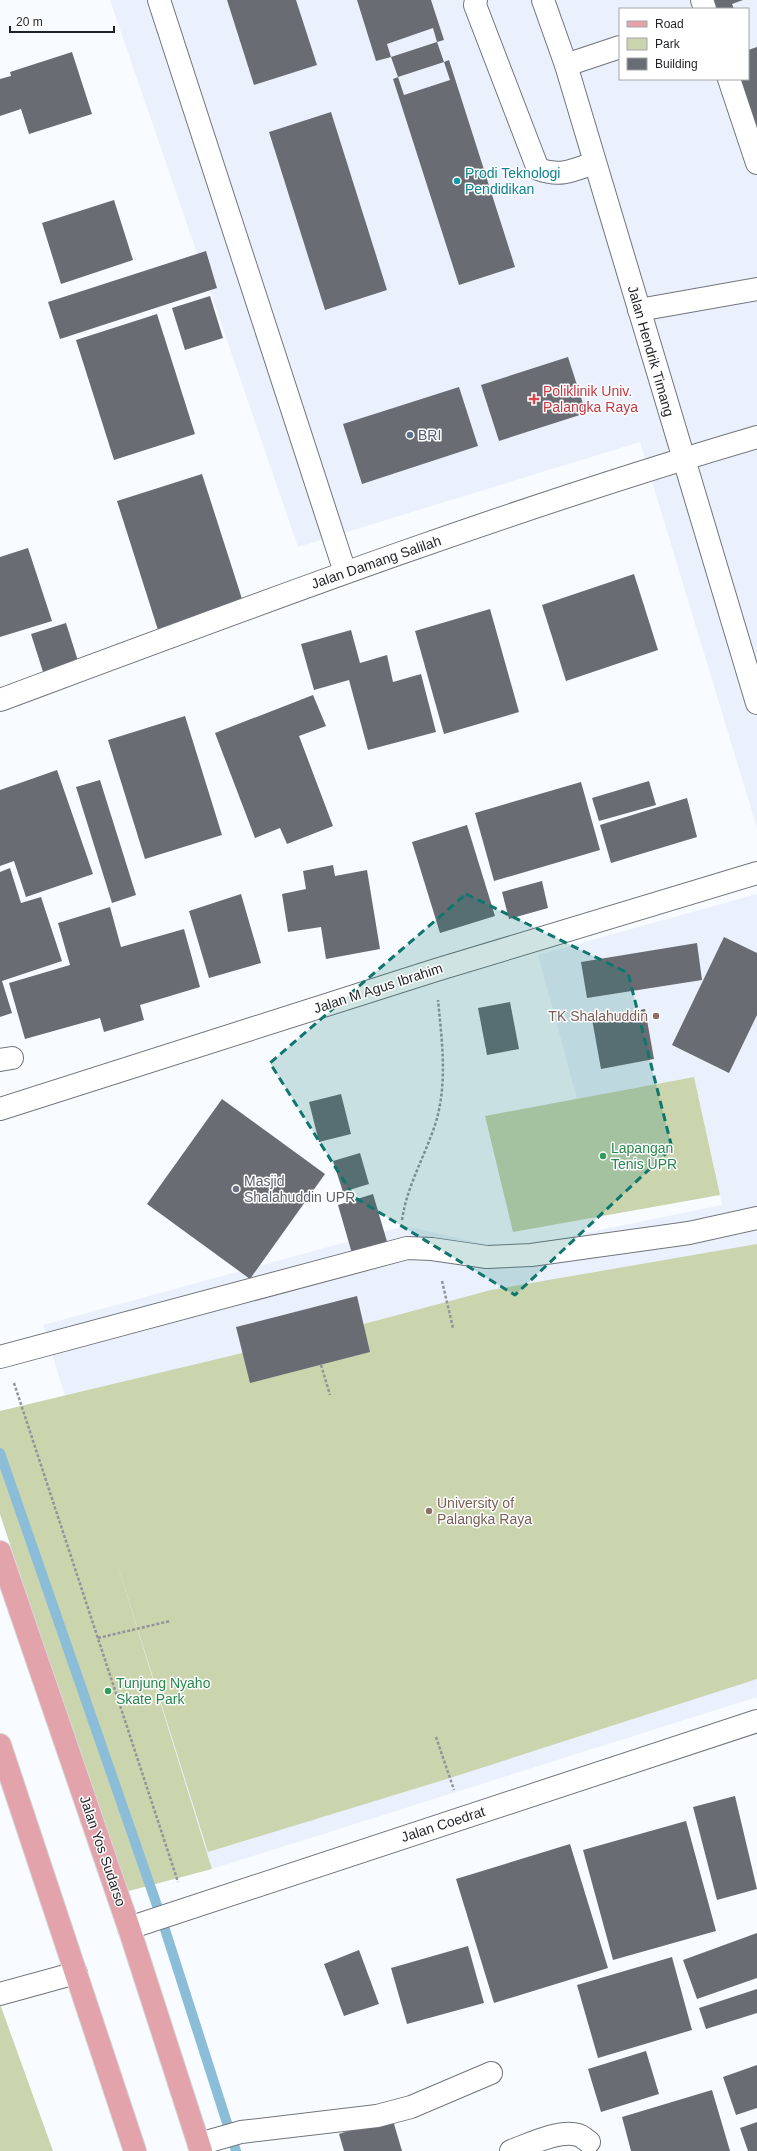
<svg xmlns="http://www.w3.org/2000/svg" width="757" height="2151" viewBox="0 0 757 2151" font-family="Arial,sans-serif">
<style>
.built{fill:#eaf1fc;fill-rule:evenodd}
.green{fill:#cad4ad}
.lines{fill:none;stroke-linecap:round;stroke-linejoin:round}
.stream{stroke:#8bbdd9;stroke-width:10}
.building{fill:#696d73}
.minor-casing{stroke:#71757b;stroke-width:24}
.major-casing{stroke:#d7d7d8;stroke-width:24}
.path{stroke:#939599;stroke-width:2.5;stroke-dasharray:3 2;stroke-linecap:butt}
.minor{stroke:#fff;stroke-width:22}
.major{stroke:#e2a3aa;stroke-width:22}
.marked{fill:#0f766e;fill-opacity:0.2;stroke:#0f766e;stroke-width:3;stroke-dasharray:8 5;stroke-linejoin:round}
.culture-dot{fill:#0f9aa8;stroke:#fff;stroke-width:1.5}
.health-dot{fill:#e0444e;stroke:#fff;stroke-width:1.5}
.service-dot{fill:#5c6f8a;stroke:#fff;stroke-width:1.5}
.education-dot{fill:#8d6e63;stroke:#fff;stroke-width:1.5}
.leisure-dot{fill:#2e9e5b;stroke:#fff;stroke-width:1.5}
.worship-dot{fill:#6b7280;stroke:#fff;stroke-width:1.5}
.labels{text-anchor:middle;stroke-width:3;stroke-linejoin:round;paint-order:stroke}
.culture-label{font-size:14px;fill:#0d838f;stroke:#fff;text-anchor:start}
.street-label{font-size:14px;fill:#1f2124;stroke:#fff}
.health-label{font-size:14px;fill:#be3a42;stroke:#fff;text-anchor:start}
.service-label{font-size:14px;fill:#4e5e75;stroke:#fff;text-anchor:start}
.education-label{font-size:14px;fill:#785e54;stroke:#fff;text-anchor:end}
.leisure-label{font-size:14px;fill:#27864d;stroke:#fff;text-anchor:start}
.worship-label{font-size:14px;fill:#5b616d;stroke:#fff;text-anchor:start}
</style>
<rect width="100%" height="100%" fill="#f8fbff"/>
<g class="built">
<path d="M110,0H757V828L640,442L298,547ZM620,9H748V79H620Z"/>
<path d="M757,894V1697L212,1869L43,1325L405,1226L507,1249L722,1205L694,1077L577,1099L538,955Z"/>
</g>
<g class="green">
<path d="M694,1077L720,1195L513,1232L485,1116Z"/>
<path d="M757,1244V1679L450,1778L208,1852L111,1544L212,1869L125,1892L0,1514V1411L364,1324L491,1290Z"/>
<path d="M0,2004L53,2151H0Z"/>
</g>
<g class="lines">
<path class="stream" d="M0,1453L161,1917L236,2151"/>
</g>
<g class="building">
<path d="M227,0H296L317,65L254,85Z"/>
<path d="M357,0H431L444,40L437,42L444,62L398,77L391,57L437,42L433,28L387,44L391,57L376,61Z"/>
<path d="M711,0H743L732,4L734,9H714Z"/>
<path d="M757,47V139L737,79H748V50Z"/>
<path d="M72,52L92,114L29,134L21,109L0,116V79L11,76L10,72Z"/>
<path d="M449,60L515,267L459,285L393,79L398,77L404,95L450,80L444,62Z"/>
<path d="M331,112L387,290L325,310L269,132Z"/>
<path d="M114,200L133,260L61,284L42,223Z"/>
<path d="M206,251L217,288L60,339L48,302Z"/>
<path d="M210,296L223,338L185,350L172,308Z"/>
<path d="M157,314L195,434L114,460L76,340Z"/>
<path d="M568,357L586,413L499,441L481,385Z"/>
<path d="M459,387L478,446L362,484L343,424Z"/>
<path d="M202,474L243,602L158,630L117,501Z"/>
<path d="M28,548L52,621L0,637V557Z"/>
<path d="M634,574L658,650L566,681L542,605Z"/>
<path d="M490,609L519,712L444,734L415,631Z"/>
<path d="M66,623L79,664L44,675L31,634Z"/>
<path d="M351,630L360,663L387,655L393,682L421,674L436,732L368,750L349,680L314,690L301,644Z"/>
<path d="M313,695L326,726L299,736L333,826L287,844L280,828L255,838L215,733Z"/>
<path d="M185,716L222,835L145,859L108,740Z"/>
<path d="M57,770L93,874L26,897L14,861L0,866V790Z"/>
<path d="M100,780L136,895L112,903L76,787Z"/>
<path d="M649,781L656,805L599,821L592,798Z"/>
<path d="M581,782L600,850L494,881L475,813Z"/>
<path d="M687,798L697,837L611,863L600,825Z"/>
<path d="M467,825L495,916L440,933L412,842Z"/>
<path d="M333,865L335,876L367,870L380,949L326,959L321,927L288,932L282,894L306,889L303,871Z"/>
<path d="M10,868L21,903L41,897L62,961L2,981L12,1013L0,1017V872Z"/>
<path d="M542,881L548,908L509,919L502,892Z"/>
<path d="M241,894L261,963L209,978L189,911Z"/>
<path d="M110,907L121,947L184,929L200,987L140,1005L144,1020L104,1032L100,1018L25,1039L9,983L70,965L58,923Z"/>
<path d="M724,937L757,953V1015L729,1073L672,1045Z"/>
<path d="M697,943L702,980L587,998L581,962Z"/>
<path d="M510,1002L519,1049L487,1055L478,1008Z"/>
<path d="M645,1009L654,1059L601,1069L592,1019Z"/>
<path d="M341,1094L351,1134L319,1142L309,1102Z"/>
<path d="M222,1099L325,1174L250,1279L147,1204Z"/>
<path d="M360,1153L369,1184L343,1192L333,1161Z"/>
<path d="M373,1194L388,1245L353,1257L338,1205Z"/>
<path d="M357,1296L370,1352L250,1383L236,1327Z"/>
<path d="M735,1796L757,1889L717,1900L693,1807Z"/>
<path d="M686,1821L716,1931L613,1960L583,1850Z"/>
<path d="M570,1844L608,1968L494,2003L456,1879Z"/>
<path d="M757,1933V1978L697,1999L683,1960Z"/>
<path d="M468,1946L484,2003L407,2024L391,1968Z"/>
<path d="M359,1950L379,2004L344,2016L324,1964Z"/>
<path d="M672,1957L692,2030L598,2058L577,1985Z"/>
<path d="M757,1989V2013L706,2029L699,2008Z"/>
<path d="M646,2051L659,2094L601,2112L588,2069Z"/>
<path d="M757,2065V2108L736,2115L723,2077Z"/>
<path d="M712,2090L730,2151H631L622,2117Z"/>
<path d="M392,2117L402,2151H344L339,2134Z"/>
<path d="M757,2122V2151H748L740,2128Z"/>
</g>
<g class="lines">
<g class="minor-casing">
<g id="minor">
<path d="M159,0L345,572"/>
<path d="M476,0L475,5L538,169C560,177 572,171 594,163"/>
<path d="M543,0L566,65L757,703"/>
<path d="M702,0L705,9"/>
<path d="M566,65L620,47"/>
<path d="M729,79L757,163"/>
<path d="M639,310L757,289"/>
<path d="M0,700C250,607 501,512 757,437"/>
<path d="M0,1060L12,1058"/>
<path d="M0,1109L436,970L757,873"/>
<path d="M0,1357L407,1248L432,1249L487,1257L531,1255L689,1233L757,1218"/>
<path d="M129,1928L757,1721"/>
<path d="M0,1994L76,1973"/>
<path d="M199,2144L241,2132L377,2116L411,2107L491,2073"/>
<path d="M511,2151C528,2145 560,2129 578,2135C582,2136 586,2140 589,2142"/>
</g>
</g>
<g class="major-casing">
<g id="major">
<path d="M0,1552L129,1928L201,2151"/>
<path d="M0,1745L135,2151"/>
</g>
</g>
<g class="path">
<path d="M402,1220C407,1186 424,1158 435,1125C448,1084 442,1042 438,1000"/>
<path d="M442,1281L453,1328"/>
<path d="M321,1365L330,1395"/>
<path d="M14,1383L178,1882"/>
<path d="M98,1638L170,1621"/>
<path d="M436,1737L454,1790"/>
</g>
<use href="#minor" class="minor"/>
<use href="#major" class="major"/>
</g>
<path class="marked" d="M466,894L628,973L672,1148L515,1295L354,1197L270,1063Z"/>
<circle class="culture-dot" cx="457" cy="181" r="4"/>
<path class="health-dot" d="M532 393h4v4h4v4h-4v4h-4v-4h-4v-4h4z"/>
<circle class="service-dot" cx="410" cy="435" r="4"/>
<g class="education-dot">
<circle cx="656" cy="1016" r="4"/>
<circle cx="429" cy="1511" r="4"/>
</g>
<g class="leisure-dot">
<circle cx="603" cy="1156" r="4"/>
<circle cx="108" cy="1691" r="4"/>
</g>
<circle class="worship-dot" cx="236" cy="1189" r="4"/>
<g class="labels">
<g class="culture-label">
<text x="465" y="178">Prodi Teknologi<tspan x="465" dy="16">Pendidikan</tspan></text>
</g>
<g class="street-label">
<text transform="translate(651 351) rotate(74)" y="5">Jalan Hendrik Timang</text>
<text transform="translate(376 562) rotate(-19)" y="5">Jalan Damang Salilah</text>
<text transform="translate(378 988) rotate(-18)" y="5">Jalan M Agus Ibrahim</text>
<text transform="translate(443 1824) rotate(-18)" y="5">Jalan Coedrat</text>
<text transform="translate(103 1851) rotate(71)" y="5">Jalan Yos Sudarso</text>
</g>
<g class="health-label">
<text x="543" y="396">Poliklinik Univ.<tspan x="543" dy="16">Palangka Raya</tspan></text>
</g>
<g class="service-label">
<text x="418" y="440">BRI</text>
</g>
<g class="education-label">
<text x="648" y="1021">TK Shalahuddin</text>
<text x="437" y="1508" text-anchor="start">University of<tspan x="437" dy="16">Palangka Raya</tspan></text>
</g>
<g class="leisure-label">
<text x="611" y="1153">Lapangan<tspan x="611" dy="16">Tenis UPR</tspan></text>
<text x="116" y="1688">Tunjung Nyaho<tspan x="116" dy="16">Skate Park</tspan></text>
</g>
<g class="worship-label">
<text x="244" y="1186">Masjid<tspan x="244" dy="16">Shalahuddin UPR</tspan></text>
</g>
</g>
<rect x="619" y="8" width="130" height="72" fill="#ffffff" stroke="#a5a6a7"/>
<rect x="627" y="21" width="20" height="6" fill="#e2a3aa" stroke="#a5a6a7"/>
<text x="655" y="28" font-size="12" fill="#1f2124">Road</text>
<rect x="627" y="38" width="20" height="12" fill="#cad4ad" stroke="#a5a6a7"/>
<text x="655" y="48" font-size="12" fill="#1f2124">Park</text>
<rect x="627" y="58" width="20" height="12" fill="#696d73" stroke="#a5a6a7"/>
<text x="655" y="68" font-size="12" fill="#1f2124">Building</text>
<path d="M10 26v6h104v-6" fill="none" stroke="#1f2124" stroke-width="2"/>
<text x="16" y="26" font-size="12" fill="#1f2124" stroke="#ffffff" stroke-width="3" paint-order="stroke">20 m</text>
</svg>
